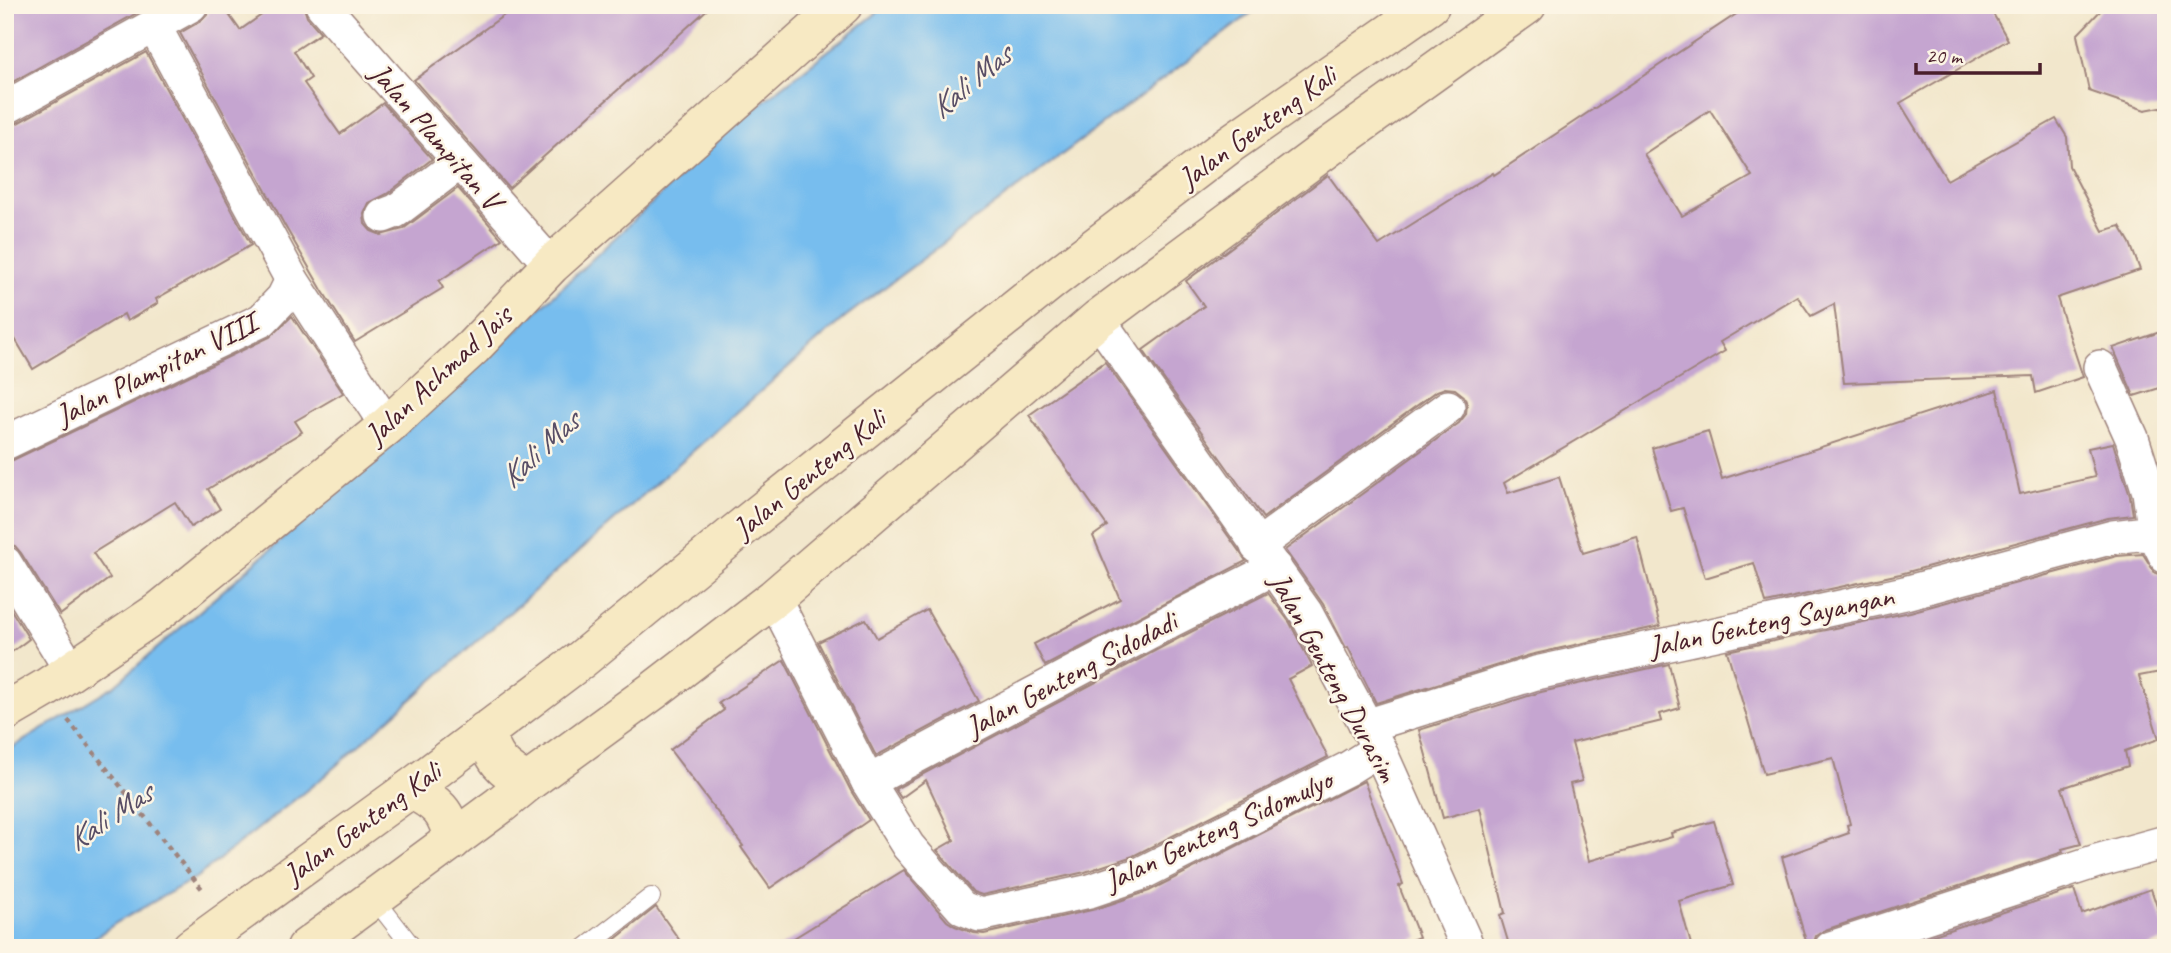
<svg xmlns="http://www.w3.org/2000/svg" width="2171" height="953" viewBox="0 0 2171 953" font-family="Caveat,sans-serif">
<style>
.water{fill:#77bdee;stroke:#606e8c;stroke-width:2}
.building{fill:#c5a5d0;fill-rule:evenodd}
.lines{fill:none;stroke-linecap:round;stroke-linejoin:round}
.lane-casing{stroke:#9e837c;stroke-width:20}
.street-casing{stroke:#9e837c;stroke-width:36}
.secondary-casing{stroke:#9e837c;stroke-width:41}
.path{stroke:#9e837c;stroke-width:4.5;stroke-dasharray:5 5;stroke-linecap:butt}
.lane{stroke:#fff;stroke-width:18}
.street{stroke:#fff;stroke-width:33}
.secondary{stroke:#f7e9c3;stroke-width:38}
.labels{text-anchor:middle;stroke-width:5;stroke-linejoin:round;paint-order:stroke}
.street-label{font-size:30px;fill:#4a1f2b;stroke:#fcf5e5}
.water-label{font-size:32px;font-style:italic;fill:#584e66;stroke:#fcf5e5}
</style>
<rect width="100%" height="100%" fill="#fcf5e5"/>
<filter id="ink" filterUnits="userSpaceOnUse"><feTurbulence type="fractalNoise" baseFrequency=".0143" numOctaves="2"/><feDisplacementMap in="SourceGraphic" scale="14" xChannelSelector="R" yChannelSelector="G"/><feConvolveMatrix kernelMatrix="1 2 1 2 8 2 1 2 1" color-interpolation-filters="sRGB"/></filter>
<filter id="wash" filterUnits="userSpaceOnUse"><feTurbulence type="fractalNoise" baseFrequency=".00686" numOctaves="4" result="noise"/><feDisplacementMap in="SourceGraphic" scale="28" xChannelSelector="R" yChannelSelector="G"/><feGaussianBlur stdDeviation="1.57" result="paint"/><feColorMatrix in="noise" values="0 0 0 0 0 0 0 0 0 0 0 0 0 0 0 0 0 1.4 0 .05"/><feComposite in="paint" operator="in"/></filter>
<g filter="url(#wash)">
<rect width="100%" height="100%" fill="#f2e7cc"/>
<path class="water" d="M887,5H1262L845,317L322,778L197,877L116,923L80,948H5V752L115,685L452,391L743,117Z"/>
<g id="blocks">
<g class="building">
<path d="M5,5H151L5,86Z"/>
<path d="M210,5H222L240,30L276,5H303L307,17L321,33L294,51L311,78L304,83L340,134L383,103L432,159L387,194L369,203L364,214L365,224L371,231L381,235L403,229L458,188L502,239L439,281L443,288L355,342L322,290L285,226L180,33L201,21L208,14Z"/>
<path d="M518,5H712L509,188L414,80Z"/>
<path d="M1750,5H1988L2008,40L1900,103L1947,180L2056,119L2067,137L2069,166L2103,231L2120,226L2130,243L2140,270L2057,298L2083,377L2036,393L2033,376L1844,383L1834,304L1811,316L1797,296L1720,342L1725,351L1504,483L1508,493L1559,477L1583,553L1637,537L1660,626L1530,655L1376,703L1348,647L1346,648L1323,604L1285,550L1459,423L1466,414L1467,404L1464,396L1455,389L1445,388L1437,391L1263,518L1143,350L1204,306L1186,281L1328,175L1379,245L1493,173L1494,175ZM1710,110L1752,176L1682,216L1644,154Z"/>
<path d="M2106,5H2166V106L2145,110L2089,91L2077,35Z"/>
<path d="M146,52L251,245L156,299L158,303L127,321L124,314L33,369L5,322V127L14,125Z"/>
<path d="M292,316L343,393L295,421L302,432L208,489L220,509L191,527L175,502L93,553L110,578L60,615L21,553L15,546L5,544V462L13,460L270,337Z"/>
<path d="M2166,330V386L2134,396L2113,348Z"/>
<path d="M1105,362L1246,561L1045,666L1034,644L1120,599L1093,536L1107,526L1029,415Z"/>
<path d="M1997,390L2020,494L2095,477L2088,448L2113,443L2130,496L2133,515L2108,518L1900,574L1766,603L1754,563L1705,578L1683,508L1671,511L1652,448L1708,431L1722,479Z"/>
<path d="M2143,554L2155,573L2166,576V671L2139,676L2159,739L2125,751L2128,766L2062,788L2081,844L2062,849L2063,852L1825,930L1816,936L1812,948H1808L1782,857L1849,833L1847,825L1850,824L1833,758L1764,774L1727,651L1910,612L2117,556Z"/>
<path d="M1268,593L1290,623L1312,666L1288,679L1328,757L1133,856L1085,872L982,895L973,892L937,850L954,840L926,780L901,798L895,789L1181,637Z"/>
<path d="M5,600L29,639L5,657Z"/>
<path d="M927,610L979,701L876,756L818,642L866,619L877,638Z"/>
<path d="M784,660L851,791L869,820L770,888L741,847L743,846L670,750L724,710L719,703Z"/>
<path d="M1669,664L1680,708L1660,714L1662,721L1572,743L1582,781L1570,784L1589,861L1672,837L1671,833L1714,821L1733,885L1679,901L1692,948H1510L1500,915L1505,913L1480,808L1443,818L1419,730L1541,692Z"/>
<path d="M1364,781L1403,884L1399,886L1419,937L1391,948H778L904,870L947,921L955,926L974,933L984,934L1096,909L1149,891Z"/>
<path d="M2074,889L2082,914L2151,889L2166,933V940L2144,948H1894Z"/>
<path d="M656,907L685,948H604Z"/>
</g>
</g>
</g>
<g filter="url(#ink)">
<use href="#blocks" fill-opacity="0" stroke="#9e837c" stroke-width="2"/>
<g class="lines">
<g class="lane-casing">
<g id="lane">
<path d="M374,898L413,948"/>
<path d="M585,948L651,897"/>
</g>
</g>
<g class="street-casing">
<g id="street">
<path d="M322,5L551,265"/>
<path d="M154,26L292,280L387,426"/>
<path d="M5,108L191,5"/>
<path d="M383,216L396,211L459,163"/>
<path d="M1098,319L1306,613L1379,749L1468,948"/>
<path d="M2100,367L2132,438L2149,492L2155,535"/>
<path d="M5,443L262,320L283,298L292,280"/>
<path d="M1257,546L1448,407"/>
<path d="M5,563L71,670"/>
<path d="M774,598L868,782L908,846L962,908L980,915L1090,891L1140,874L1347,769L1379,749"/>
<path d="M1366,726L1536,673L1905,593L2113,537L2138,534L2155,535L2166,557"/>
<path d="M868,782L1172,620L1275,568"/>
<path d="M1831,948L2097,861L2166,842"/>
</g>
</g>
<g class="secondary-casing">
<g id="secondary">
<path d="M5,712L46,688L158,612L387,426L473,347L551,265L843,5"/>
<path d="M485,731C493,759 502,770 528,782"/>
<path d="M410,789C436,802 449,812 452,841"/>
<path d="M191,948L410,789L582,659L734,534L1052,280L1230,144L1430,5"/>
<path d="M306,948L500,805L528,782L653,691L774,598L1098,319L1329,147L1527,5"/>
</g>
</g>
<path class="path" d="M68,720L202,889"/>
<use href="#lane" class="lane"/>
<use href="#street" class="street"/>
<use href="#secondary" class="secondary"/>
</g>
</g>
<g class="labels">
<g class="street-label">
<text transform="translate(1257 127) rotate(-36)" y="10">Jalan Genteng Kali</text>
<text transform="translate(436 136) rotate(49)" y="10">Jalan Plampitan V</text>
<text transform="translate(156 369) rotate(-26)" y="10">Jalan Plampitan VIII</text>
<text transform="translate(438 375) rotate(-43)" y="10">Jalan Achmad Jais</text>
<text transform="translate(809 474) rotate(-39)" y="10">Jalan Genteng Kali</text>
<text transform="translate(1771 621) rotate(-12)" y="10">Jalan Genteng Sayangan</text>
<text transform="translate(1071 674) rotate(-28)" y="10">Jalan Genteng Sidodadi</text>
<text transform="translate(1334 677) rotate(61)" y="10">Jalan Genteng Durasim</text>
<text transform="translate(362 823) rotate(-36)" y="10">Jalan Genteng Kali</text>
<text transform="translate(1218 830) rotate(-25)" y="10">Jalan Genteng Sidomulyo</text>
</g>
<g class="water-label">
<text transform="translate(970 81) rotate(-40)" y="11">Kali Mas</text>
<text transform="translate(539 449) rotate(-43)" y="11">Kali Mas</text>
<text transform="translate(109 816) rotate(-34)" y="11">Kali Mas</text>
</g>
</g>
<rect width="2171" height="953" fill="none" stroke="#fcf5e5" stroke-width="28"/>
<path d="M1916 63v10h124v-10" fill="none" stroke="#4a1f2b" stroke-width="3.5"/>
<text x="1926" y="63" font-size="21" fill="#4a1f2b" stroke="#fcf5e5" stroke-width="5" paint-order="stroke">20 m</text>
</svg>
